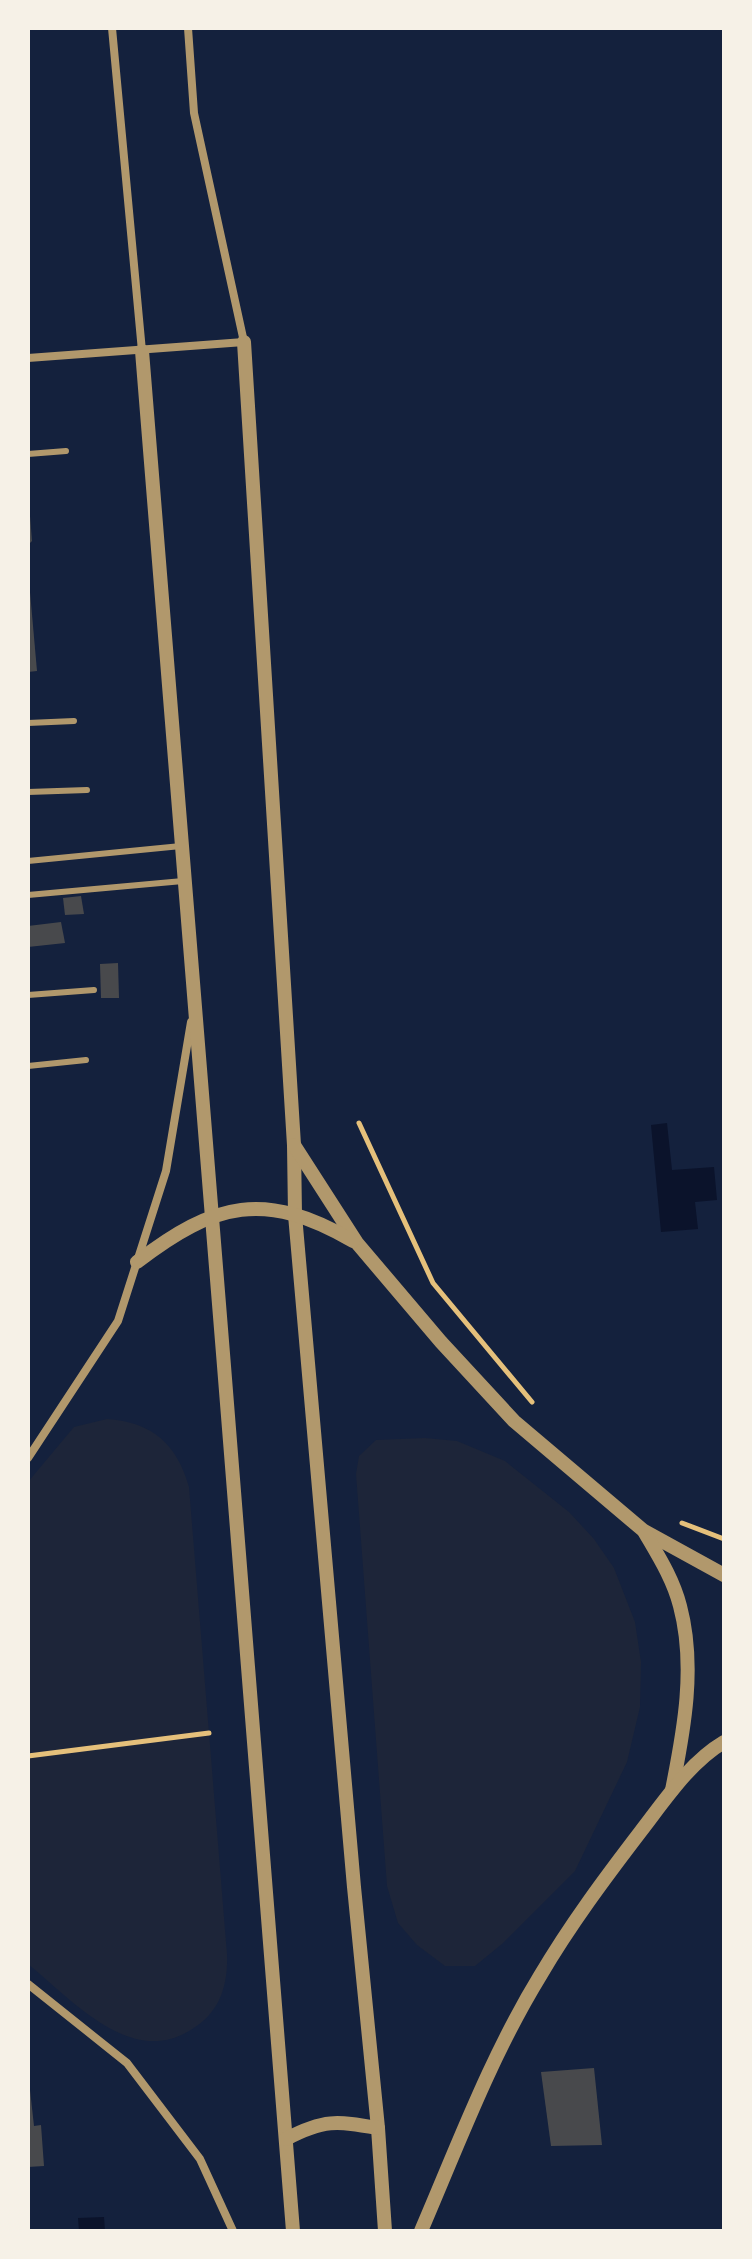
<svg xmlns="http://www.w3.org/2000/svg" width="752" height="2259" viewBox="0 0 752 2259" font-family="Ubuntu,sans-serif">
<style>
.green{fill:#1d2539}
.water{fill:#0b132b}
.building{fill:#48494c}
.lines{fill:none;stroke-linecap:round;stroke-linejoin:round}
.path{stroke:#e5c07b;stroke-width:5}
.service{stroke:#b1986c;stroke-width:6}
.minor{stroke:#b1986c;stroke-width:8}
.tertiary{stroke:#b1986c;stroke-width:14}
</style>
<rect width="100%" height="100%" fill="#14213d"/>
<g class="green">
<path d="M107,1419C152,1422 177,1444 189,1487L227,1954C228,1981 222,2008 198,2025C135,2073 75,2002 28,1964V1482L74,1427Z"/>
<path d="M425,1438L457,1441L505,1461L569,1512L594,1539L614,1568L635,1622L641,1662L640,1707L627,1762L575,1871L502,1944L475,1966H445L417,1945L398,1923L387,1886L356,1474L359,1456L376,1440Z"/>
</g>
<g class="water">
<path d="M667,1123L672,1170L714,1167L717,1200L695,1202L698,1229L661,1232L651,1125Z"/>
<path d="M104,2217L105,2231H79L78,2218Z"/>
</g>
<g class="building">
<path d="M28,516H30L32,541L28,545Z"/>
<path d="M28,592H30L37,671L28,672Z"/>
<path d="M81,896L84,914L65,915L63,898Z"/>
<path d="M61,922L65,943L28,947V926Z"/>
<path d="M118,963L119,998H101L100,964Z"/>
<path d="M594,2068L602,2145L551,2146L541,2072Z"/>
<path d="M28,2090H30L34,2126L41,2125L44,2166L28,2167Z"/>
</g>
<g class="lines">
<g class="path">
<path d="M359,1123L433,1283L532,1402"/>
<path d="M682,1523L724,1539"/>
<path d="M28,1756L209,1733"/>
</g>
<g class="service">
<path d="M28,454L66,451"/>
<path d="M28,723L74,721"/>
<path d="M28,792L87,790"/>
<path d="M28,861L181,846"/>
<path d="M28,895L183,881"/>
<path d="M28,995L94,990"/>
<path d="M28,1066L86,1060"/>
</g>
<g class="minor">
<path d="M112,28L142,351"/>
<path d="M28,358L244,342L194,113L188,28"/>
<path d="M28,1458L118,1321L166,1171L191,1022"/>
<path d="M28,1984L127,2063L200,2159L233,2231"/>
</g>
<g class="tertiary">
<path d="M244,342L294,1145L295,1215L354,1887L378,2128L385,2231"/>
<path d="M142,351C191,978 245,1604 293,2231"/>
<path d="M294,1145L357,1243L441,1342L514,1421L644,1531L724,1575"/>
<path d="M137,1262C215,1202 265,1190 353,1241"/>
<path d="M645,1533C659,1557 673,1579 680,1606C696,1666 684,1730 672,1790"/>
<path d="M286,2139C324,2119 336,2121 378,2128"/>
<path d="M421,2231C458,2145 491,2056 540,1976C570,1925 605,1878 641,1831C665,1800 690,1762 724,1742"/>
</g>
</g>
<rect width="752" height="2259" fill="none" stroke="#f6f1e7" stroke-width="60"/>
</svg>
